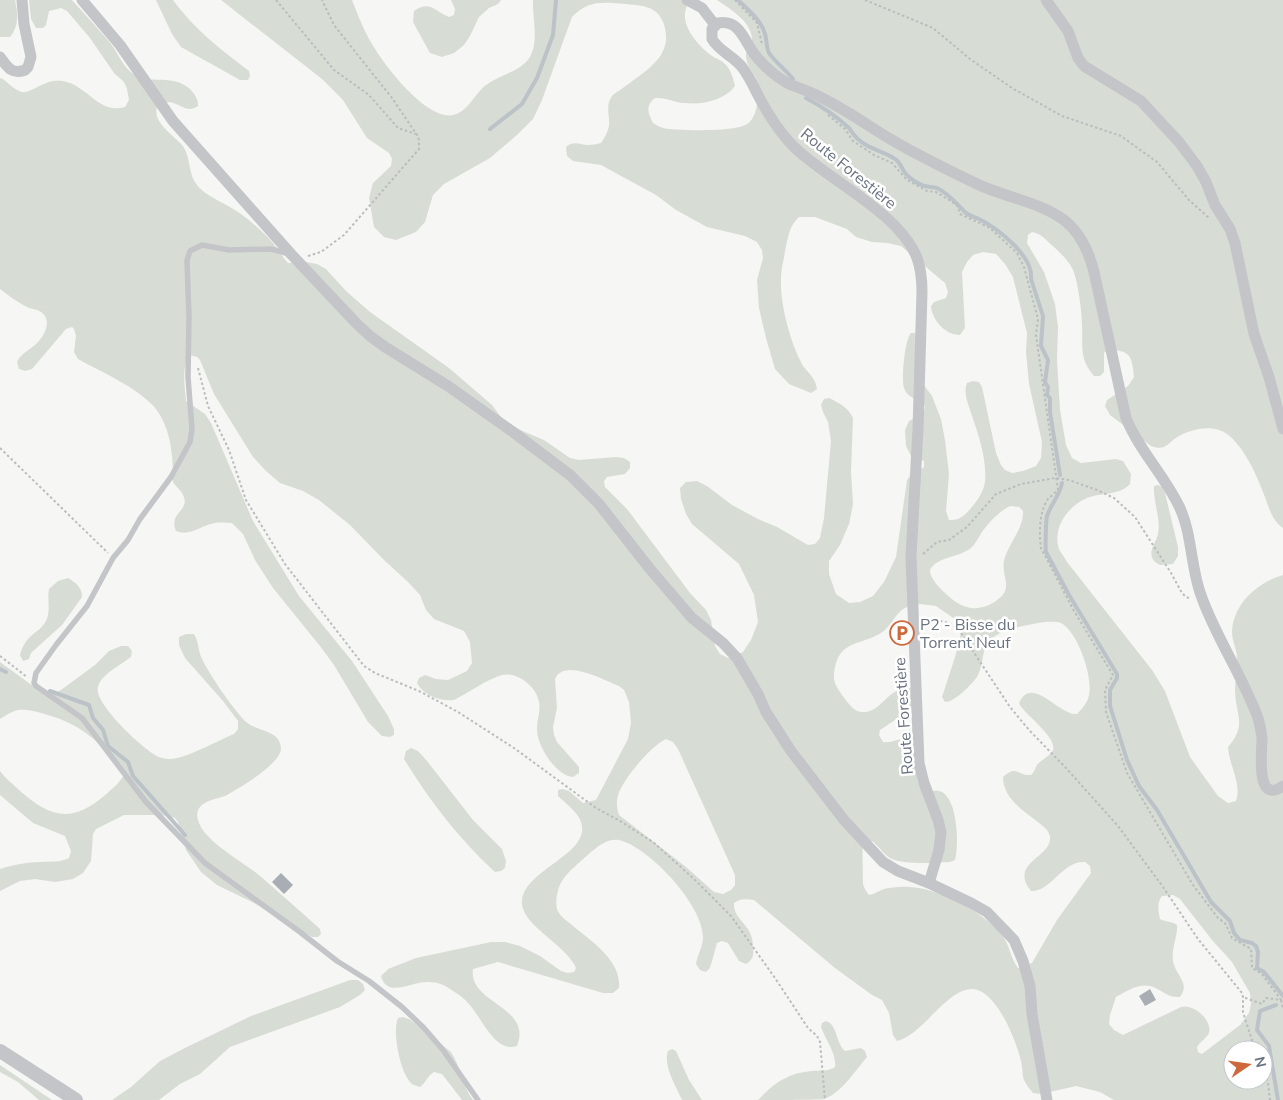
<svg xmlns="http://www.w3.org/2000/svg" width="1283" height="1100" viewBox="0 0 1283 1100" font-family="'Nunito Sans',sans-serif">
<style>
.green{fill:#d7ddd5;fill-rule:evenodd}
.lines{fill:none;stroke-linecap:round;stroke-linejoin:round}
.stream{stroke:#bbc3c8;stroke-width:4}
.building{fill:#a8aeb3}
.path{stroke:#babcbe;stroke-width:2;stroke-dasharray:2.5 2.5;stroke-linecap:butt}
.service{stroke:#c3c5c8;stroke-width:5.5}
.minor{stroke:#c3c5c8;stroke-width:11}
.tertiary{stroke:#c3c5c8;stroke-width:14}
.labels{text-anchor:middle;stroke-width:5;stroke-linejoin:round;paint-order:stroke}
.street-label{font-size:16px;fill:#697481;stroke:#fff}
.poi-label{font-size:16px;fill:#697481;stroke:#fff;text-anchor:start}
</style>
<rect width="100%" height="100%" fill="#f6f6f4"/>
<g class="green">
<path d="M0,0H15C18,14 19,26 10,37H0Z"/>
<path d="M29,0H72C85,15 99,29 111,44C118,53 124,69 135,75C151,85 171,73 190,89C195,94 198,99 198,106C187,114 180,103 169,102C165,102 161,105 157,106C152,123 174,135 183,146C191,158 188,174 197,185C206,197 228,204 241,214C252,222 263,232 272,242C278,249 282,257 288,263L306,262L317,264L326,269L346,291L370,312L449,368L492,405L504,421L518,429L544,440L570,458L579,460L615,457L624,458L630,462V468L625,474L607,477L604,481L605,487L627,509L690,593L706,610L711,620L715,646L720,654L728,658L743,652L751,640L758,622L754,595L739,564L692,524L686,514L681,499L680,488L686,482L697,481L707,486L732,505L758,519L777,527L808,545L815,544L820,538L824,518L831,441L828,422L823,412L821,405L824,399L829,398C839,403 848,407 853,418L851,472L853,504L849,524L840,545L829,561V574L836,594L849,603L860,602L873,596L884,582L896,557L907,480L910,476L924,467V461L911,456L906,446L905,430L909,421L923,414L925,407L923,402C915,399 907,397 904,388C901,379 905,339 911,333H915L917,337L924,385L932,396L941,419L945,440L949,474L946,511L949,520C959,521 965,515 971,508C978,500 984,491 985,481C987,459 978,433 971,413C968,403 963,393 967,383L973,381L979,382L982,387L996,453L1001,465L1005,470L1012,473L1023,471L1036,466L1041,458L1042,442L1029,384L1026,352L1027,333L1013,277L1005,264L996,254L983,252L973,255L967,262L962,272L965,328L960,335C945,335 932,320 931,306L934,302L946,298L948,292L945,283L901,246L887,243L872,242L856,237L847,229L815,217H799C789,226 788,238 785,251C784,260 781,269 781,278C780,303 789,337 800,360C804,371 816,376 817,389L811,393L789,384L775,369L766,338L759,308L757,280L763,258L762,250L757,242L745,236L707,227L676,210L656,195L601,165L573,161L567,156L566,147C574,140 579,145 588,145C592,145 597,144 601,143C605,137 608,132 609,126C610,115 605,106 612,96C616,92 623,88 627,85C650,68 675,53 663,22C657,6 640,5 625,4C603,2 588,0 572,17L542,100L533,119L517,135L490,158L444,184L433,195L425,222L416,232L396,240L384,237L374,227L369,198L373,183L391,166L392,159L389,153L367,138L343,100L322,79L221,0H352C357,12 361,24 367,35C378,58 425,121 453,115C468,112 475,93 486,85C497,77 509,74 520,67C543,52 532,23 533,0H691C674,19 696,44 712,56C716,59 722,60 725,64C731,70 733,78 735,86C725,100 703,105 685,103C675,103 666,97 655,98C645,106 648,113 653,123C656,125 660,127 663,128C677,131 736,132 747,124C757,118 758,99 759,89C759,77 747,69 746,57C745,50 752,45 752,39C751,21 730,9 717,0H1283V528C1271,520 1268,504 1263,492C1256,473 1239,436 1219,430C1206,426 1192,430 1181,435C1168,441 1167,452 1151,446L1110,415L1105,406L1107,400L1128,386L1134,377C1132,355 1130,350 1107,350L1104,353V372L1100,376H1094C1079,359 1083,347 1082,325C1082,313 1078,279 1072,268C1068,260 1061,254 1054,247C1047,241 1042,234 1032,232L1028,235L1027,243L1044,272L1055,304L1058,327L1057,360L1060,410L1066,445L1072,458L1081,463L1116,459L1123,461L1131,474L1130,484C1119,496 1102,492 1087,498C1068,506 1052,528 1059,549C1061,553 1065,558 1067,562L1152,670L1165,691L1190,757L1218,796L1228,803L1236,801C1242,784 1229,765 1228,747C1248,724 1235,715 1235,689C1235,679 1238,668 1237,658C1237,649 1232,641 1232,632C1233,604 1258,582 1283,575V1100H1114L1100,1092L1076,1086L1041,1094L1033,1093C1030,1089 1026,1085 1024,1080C1022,1075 1023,1068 1021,1061C1016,1041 997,990 972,989C946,989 923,1035 897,1041L893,1035L889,1013L882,1000L872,995L835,968L754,900C746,899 741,898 734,903C733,917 747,923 751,935C752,938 753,943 753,947C754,955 753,960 746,964L739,961L728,943L722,941L717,943L710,968L706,972L700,970L696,964C697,956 703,946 703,938C704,906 649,847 619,840C605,837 590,853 581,861C572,869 560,879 558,891C556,898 555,907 559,913C562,918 569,922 573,926C591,941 622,961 619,988L613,993H603L498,962L473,969C468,1004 533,1006 517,1046C495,1054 481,1016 468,1003C464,998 458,994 453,991C445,985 438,982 428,982C412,981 387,999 381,976L388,969L416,958L491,942H505L520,946L540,956L561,971L568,973L574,972L576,968C567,945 520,925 522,901C524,869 592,854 581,822C578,812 565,803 558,796V790L563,789L569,791L583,803L596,800L628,739L631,723L629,702L624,690L619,686C606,681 573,663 560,673C557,674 556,677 555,679L557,708L553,727L554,735L557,742L579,767V773L573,777C556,776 536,745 537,728C537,719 541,711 539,702C537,687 517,671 502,675C485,680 470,692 454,700C441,702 423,695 417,683L419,678L425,675L436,679L448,680L467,671L472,663L470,642L464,631L434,619L426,610L420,595L408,582L384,560L350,525L319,500L303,491L280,483L266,471L253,457L214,394L200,360L197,357L190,355C181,366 185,388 186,401L205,414L211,423L253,521L299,596L352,661L388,716L394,729V735L390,737L382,736L368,722L334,665L320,646L273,588L255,560L243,534L232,523C227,523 221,522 215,523C201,525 190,537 176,531C168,512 191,511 183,495C181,490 176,487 173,482C173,459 172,436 160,415C148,392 101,372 78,359L74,352L76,336L74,329L72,327L66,329L32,369L25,371L19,369L17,362C21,353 30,350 37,343C44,336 53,321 41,312C37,309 31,309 27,307C17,302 8,295 0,289V78L3,79C8,83 13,88 19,91C29,97 45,77 63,81C87,85 99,115 125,107L129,100L127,89L124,82L114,73L90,38L67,11L61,8L49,11L46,25L43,28H36L31,19ZM1010,506L1019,507L1023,511C1024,527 1010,542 1005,557C998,578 1020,589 989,605C984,607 976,609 971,608C966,607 960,605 956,602C950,598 925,577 931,568C940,556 962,557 972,547C977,542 980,534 985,528C992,519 1000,511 1010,506ZM920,604L936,606L959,622L962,629L956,654L942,697L945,702C954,703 972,684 977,677C985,663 980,646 995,636C1007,628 1024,626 1038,623C1045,622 1055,621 1061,623C1078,632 1093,677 1089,695C1088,702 1082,709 1077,714C1059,716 1032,674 1019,703C1023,714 1061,739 1052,752C1048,757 1041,760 1037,765C1035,769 1034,772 1031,775C1017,776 1017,764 1003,777C1003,808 1047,821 1050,836C1053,858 1008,862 1031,891C1051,892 1063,860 1085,862L1090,866L1091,873L1057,920L1032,963L1021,968H1018C1010,958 1010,944 1001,934C980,909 932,884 899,887C894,887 888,888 884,889C878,891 875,894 869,895C866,891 864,888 863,884C863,879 862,848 863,845L872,841C879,846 883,854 890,858C902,865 935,863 950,862L955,860C959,845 958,801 942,792C938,790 934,791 930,791L918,783L913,746C897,733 899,744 883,742L879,735L880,730L913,708L912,688C905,689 899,689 893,693C883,700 876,713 862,712C853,712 847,701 842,695C835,685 832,680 835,667C841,640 862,645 881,633C891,627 895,613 905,608C909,606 915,606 920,604ZM666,739L673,742L678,749L735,875V885L731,890L723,894L714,892L686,867L619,815C617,808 616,802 618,795C623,779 651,746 666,739ZM1173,895L1180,899L1212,940L1232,962L1250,993L1251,1004L1249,1013L1240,1025L1202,1054L1198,1052L1197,1047C1200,1042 1205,1039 1208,1035C1215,1022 1194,1003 1181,1007L1123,1035L1114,1030L1109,1024L1110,1015L1116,997C1125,992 1138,983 1150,986C1162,989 1166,998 1180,997C1191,983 1175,975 1173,961C1171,949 1178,936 1177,925C1172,921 1166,922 1160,919C1158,910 1157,902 1162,896ZM1233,1050H1263V1080H1233Z"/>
<path d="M156,0H173C196,31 219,48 249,71L250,76L248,80H240L181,47L172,34Z"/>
<path d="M451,0H501L498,4L489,8L479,17L470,36L464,45L454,53L442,57L430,53L413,22L414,11C430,0 434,11 449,17L454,15L455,9Z"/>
<path d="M1158,485L1162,487L1165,493L1178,547V556L1173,564L1160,565C1156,563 1153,561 1152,557C1149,549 1157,541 1158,534C1161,518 1153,502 1154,486Z"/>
<path d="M68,578C76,583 82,587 82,597L62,625L31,653L29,659L23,661L20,655C26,633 38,635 46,621C51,612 47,599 49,589L58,581Z"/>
<path d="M186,634H194C199,642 198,651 202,659C211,677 231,706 245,721C256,732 281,729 281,749C280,764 240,788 227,795C218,799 203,800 198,810C195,818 201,828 206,834C221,851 243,862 260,876C280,893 300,911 320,929L321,934L318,937H312L254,903L217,885L201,872L186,850L178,822L175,818L162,815H124L96,829L93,834L91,861L83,873L73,879L55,882L35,879L20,881L0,891V869C13,865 27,862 41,862C51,861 59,863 69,858L71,851L65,836L33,823L0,795V771C5,778 13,784 19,790C49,817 71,824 104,796C112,789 120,783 125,773L122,766C95,739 80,723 41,713C34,711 26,709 18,710C12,711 5,716 0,719V662L44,694L49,696L61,690L95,665L109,651L121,646H128L132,651L131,657C121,665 101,674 98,687C93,703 145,751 159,757C161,758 167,759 170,759C185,759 219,740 234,734L238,729V721L223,701L185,658L179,645V637Z"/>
<path d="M411,748L418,751L427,761L473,820L502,849L506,861L505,868L501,871L495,872C459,839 429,800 404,759L406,751Z"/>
<path d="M350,980H358L363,984L365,990L360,995L340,1007L230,1047L200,1074L180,1084L159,1100H112L131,1087L160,1061L185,1048L251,1016Z"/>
<path d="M403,1017L409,1019L451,1052C461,1067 462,1086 473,1100H462L442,1074L434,1072C427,1076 426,1083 420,1087C418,1086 413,1085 412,1084C400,1074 392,1031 398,1018Z"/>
<path d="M826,1021C838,1025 835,1042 845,1051L861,1048L865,1051L867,1057C855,1071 843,1091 825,1099C816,1100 771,1100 758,1100C774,1083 788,1073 812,1071C820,1070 828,1072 835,1067C837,1054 825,1039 821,1027L822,1023Z"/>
<path d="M672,1049L676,1051L689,1080L702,1100H682C676,1086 663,1066 668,1051Z"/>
<path d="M0,1065L52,1100H39L18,1082L0,1072Z"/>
</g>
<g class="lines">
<g class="stream">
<path d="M738,0C748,10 761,20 765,34C767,40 766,47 769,53C775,62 786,70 793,79"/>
<path d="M806,98C821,106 836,116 849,128C852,132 855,137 859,140C870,150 884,151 895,159C901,163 902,170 906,174C910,179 920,185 925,186C929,187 933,187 937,188C948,193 957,204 965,212C969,216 975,217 979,219C997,228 1034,256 1031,279L1043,316L1041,346L1048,360L1045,382L1048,387L1047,395L1050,398V412L1060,475"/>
<path d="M490,129L522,104L537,78L553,35L556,0"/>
<path d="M1062,483C1060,495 1051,504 1047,516C1046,520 1045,547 1046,552L1069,595L1117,674V678L1110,690V706L1127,760L1139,786L1157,810L1211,902L1230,921L1234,933L1240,940L1252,943L1256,946L1258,952L1257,968L1264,972L1283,996"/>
<path d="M0,669L6,672"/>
<path d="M50,691L89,705L93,718L103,730L108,746L128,762L133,776L185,835"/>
<path d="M1276,1005L1260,1011L1257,1030L1269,1046L1278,1100"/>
</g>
</g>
<g class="building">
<path d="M281,873L293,885L284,894L272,882Z"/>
<path d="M1150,989L1156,1000L1145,1006L1139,996Z"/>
</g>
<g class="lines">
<g class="path">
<path d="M276,0L334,70L369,95L398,128L416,134"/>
<path d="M735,0L757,23L762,44"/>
<path d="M865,0L933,28L970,59L1012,88L1062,116L1121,136L1157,162L1189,200L1209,218"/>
<path d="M828,115L845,129L853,141L874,155L892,163L907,180L927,191L936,192L957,205L960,214L990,228L1017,253L1024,267L1038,319L1036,335L1058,490C1055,493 1051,496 1048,499C1039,512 1039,533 1041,548L1074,611L1113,675L1105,690L1106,712L1127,773L1193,885L1218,918L1225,923L1232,938L1251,949L1252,968L1262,974L1281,1000L1266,998L1262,1004L1243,997"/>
<path d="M308,256L321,252L344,235L419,149V140L417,135L392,98L334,25L322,0"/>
<path d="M198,368L208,406L229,450L246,500L285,564L364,666L375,673L419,691L458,712L514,748L596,808L620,821L653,842L694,879L731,916L775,978L808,1028L817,1036L820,1042L825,1100"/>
<path d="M0,448L108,553"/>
<path d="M923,554L937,542L949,540L967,527L996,494L1021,484L1055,478L1069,480L1097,490L1114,498L1135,517L1171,573L1182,593L1186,597L1189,598"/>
<path d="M925,622C938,619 949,621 959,630L1010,707L1029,730L1066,768L1118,826L1163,887L1198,939L1242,993L1243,997V1012L1255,1050"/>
<path d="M0,656L27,677"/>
<path d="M1281,1000L1283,1009"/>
<path d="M1263,1069L1268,1082L1270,1100"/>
</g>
<path class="service" d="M286,253L271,249L229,250L202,245L190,251L187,260L189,317L188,377L192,429L190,442L171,477L140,519L128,540L113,558L87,606L56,645L36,673L34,683L36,686L82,718L146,802L205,863L300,932L337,961L369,981L402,1007L424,1028L443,1050L478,1100"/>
<g class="minor">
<path d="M82,0L120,45L173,121L291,254L357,324L370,336L385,347L448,386L513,432L570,475L599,504L650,569L692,618L723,643L737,658L758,694L766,712L791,751L844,820L883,862L898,871L929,883L971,903L987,912L1014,940L1023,961L1030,986L1032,1014L1047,1100"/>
<path d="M687,0L702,8L715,25"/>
<path d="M1046,0L1068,31L1078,58L1084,66L1141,101L1179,142L1197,166L1206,182L1215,205L1230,229L1235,243L1254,334L1269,377L1283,429"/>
<path d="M0,57C7,67 12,75 25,70L28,67L31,57L24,24L22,0"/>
<path d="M929,883L939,850L941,832L938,820L924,783L919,763L911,557L918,429L922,292C922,280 921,269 917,258C900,213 828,180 794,147C779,132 769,116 759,97C754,87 749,76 742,67C733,56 719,51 712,39V29L718,23C740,19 744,41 755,55C764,66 776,77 789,84C801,89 813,92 824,99C848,111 870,127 892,140C919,156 946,169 973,182C1002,197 1038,201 1064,220C1081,233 1089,252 1094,272L1126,418C1139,450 1164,475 1179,506C1193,535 1190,568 1202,598C1217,639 1243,677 1258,718C1260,725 1261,731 1262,738C1262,751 1255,806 1283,786"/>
</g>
<path class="tertiary" d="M0,1051L76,1100"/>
</g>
<defs>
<g id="parking-ring" transform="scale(1.25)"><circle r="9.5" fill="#fff" stroke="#ce693c" stroke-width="1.5"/><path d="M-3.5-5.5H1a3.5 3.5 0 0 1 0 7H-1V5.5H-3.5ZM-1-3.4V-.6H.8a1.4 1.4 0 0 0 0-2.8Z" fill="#ce693c"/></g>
</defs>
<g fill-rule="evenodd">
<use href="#parking-ring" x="902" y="633"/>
</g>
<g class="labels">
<g class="street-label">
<text transform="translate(849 168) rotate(39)" y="6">Route Forestière</text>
<text transform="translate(903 716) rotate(-94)" y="6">Route Forestière</text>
</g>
<g class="poi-label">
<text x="920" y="630">P2 - Bisse du<tspan x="920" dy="18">Torrent Neuf</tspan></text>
</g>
</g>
<g transform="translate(1248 1065) rotate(77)"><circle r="24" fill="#ffffff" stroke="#c3c7cd"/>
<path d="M0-4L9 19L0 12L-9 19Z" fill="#ce693c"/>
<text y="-8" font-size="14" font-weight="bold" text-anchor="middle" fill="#697481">N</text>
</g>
</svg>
